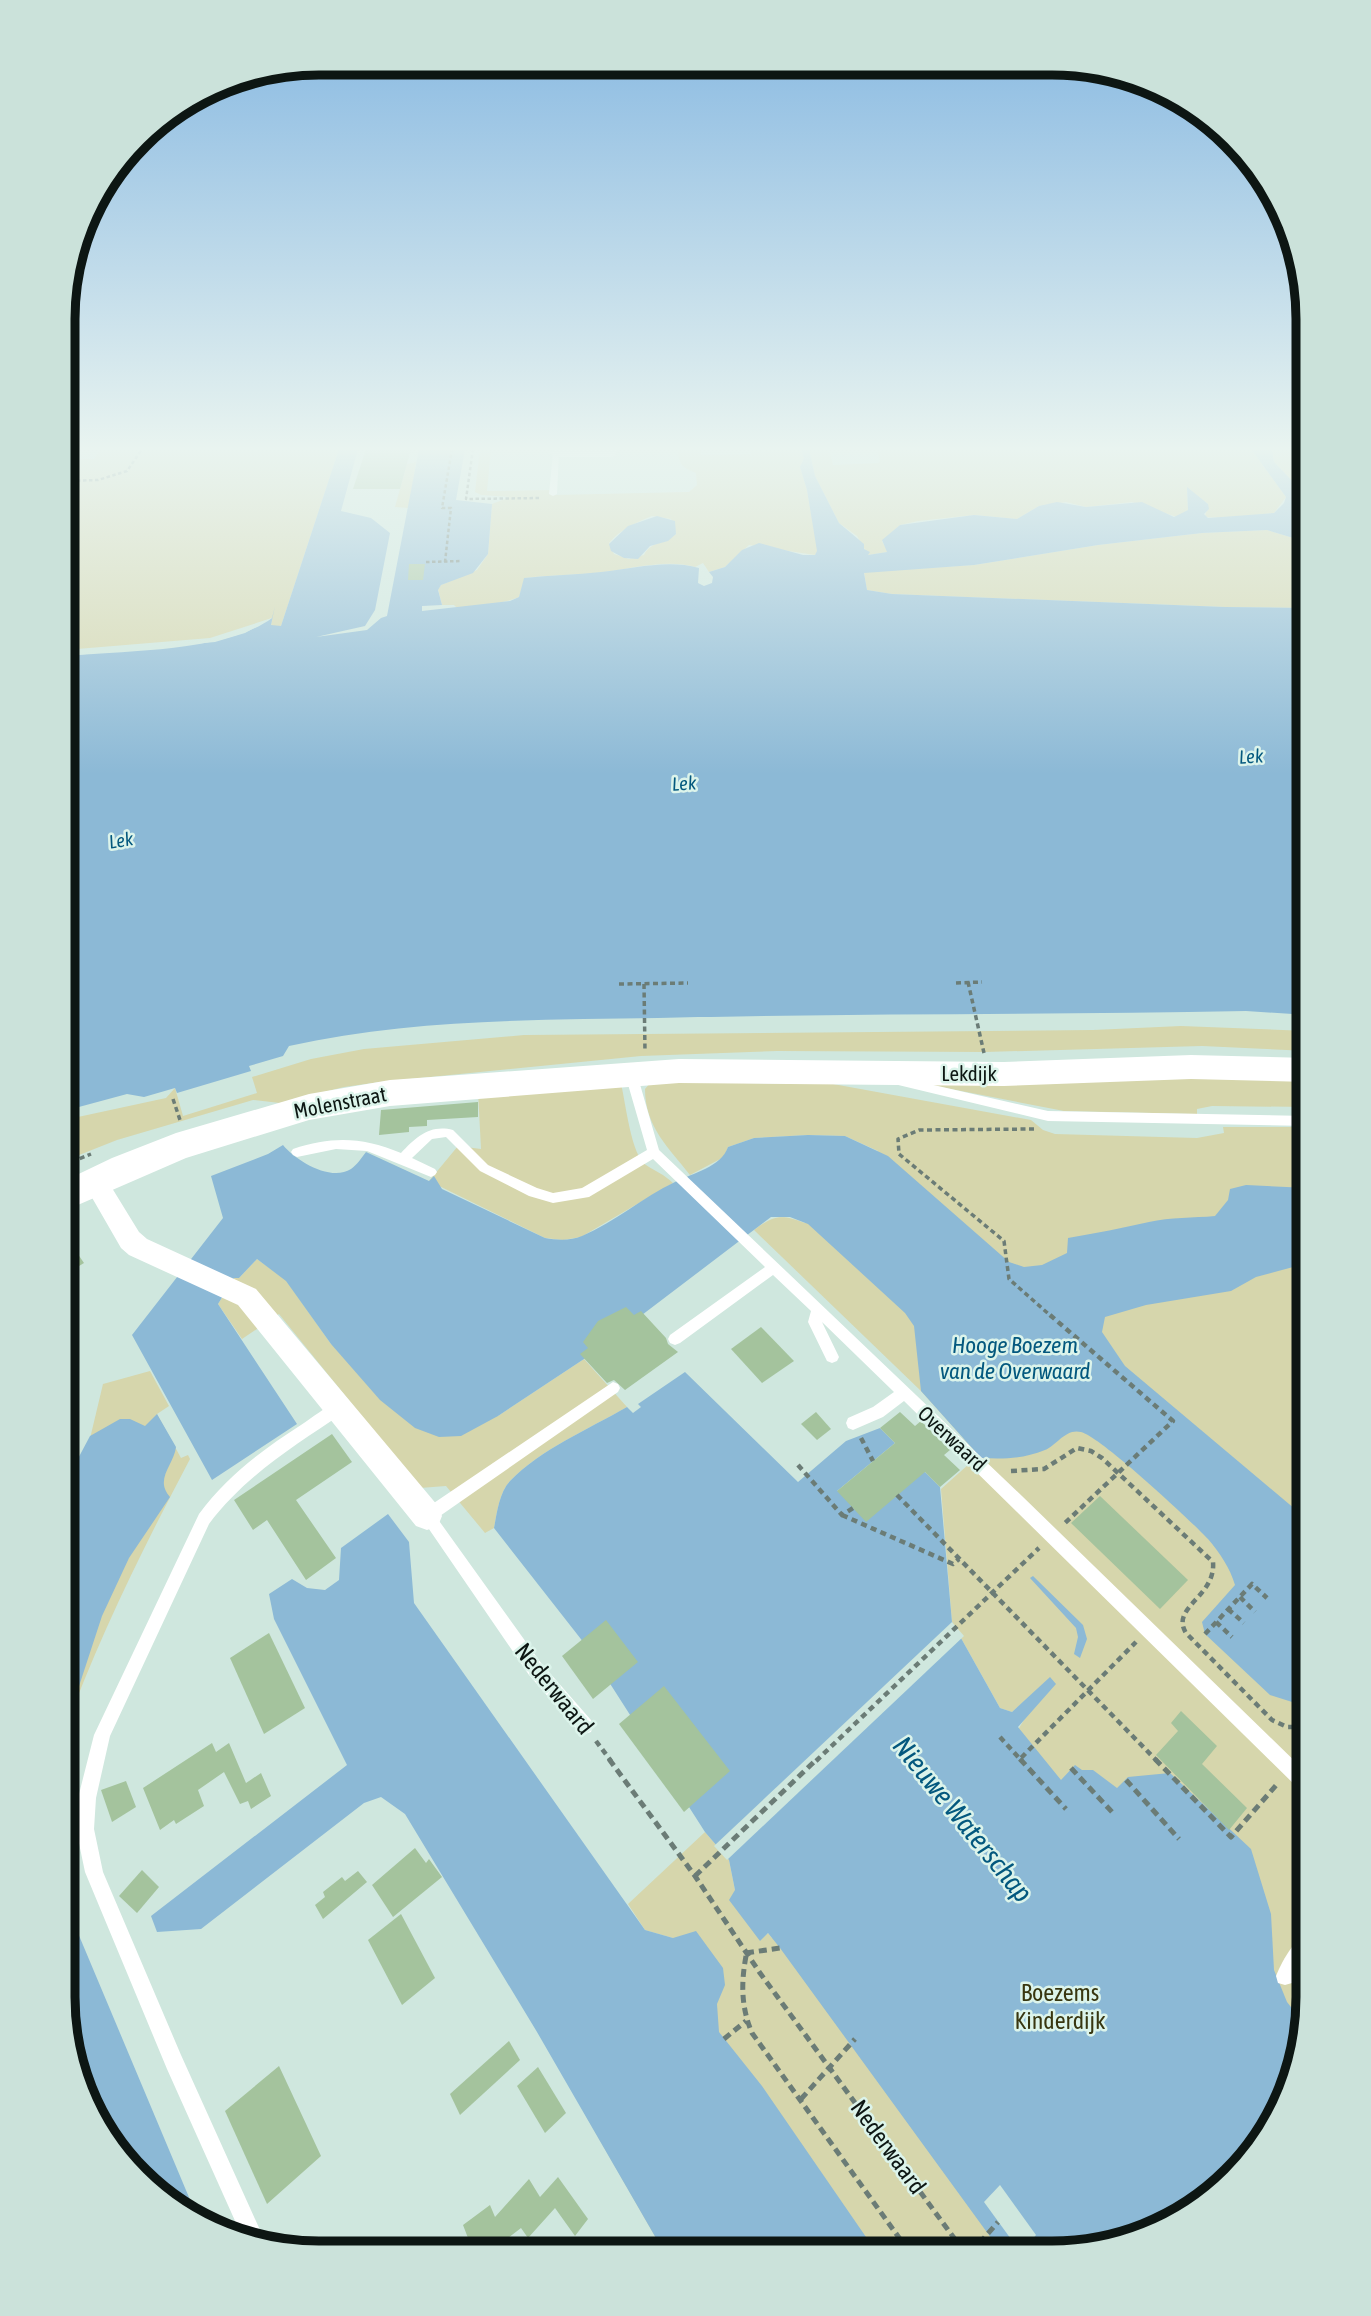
<svg xmlns="http://www.w3.org/2000/svg" width="1371" height="2316" viewBox="0 0 1371 2316" font-family="'Asap Condensed',sans-serif">
<style>
.green{fill:#d6d6ac;fill-rule:evenodd}
.water{fill:#8cb9d6}
.pier{fill:#cfe7de}
.building{fill:#a4c39d}
.lines{fill:none;stroke-linecap:round;stroke-linejoin:round}
.path-far3{stroke:#6b7c76;stroke-width:2.5;stroke-dasharray:3.5 2.5;stroke-linecap:butt}
.path-far2{stroke:#6b7c76;stroke-width:3.5;stroke-dasharray:5 3.5;stroke-linecap:butt}
.path-far1{stroke:#6b7c76;stroke-width:4.5;stroke-dasharray:6 4.5;stroke-linecap:butt}
.path{stroke:#6b7c76;stroke-width:5;stroke-dasharray:8 5;stroke-linecap:butt}
.lane{fill:#fff;fill-rule:evenodd}
.street{fill:#fff;fill-rule:evenodd}
.secondary{fill:#fff;fill-rule:evenodd}
.labels{text-anchor:middle;stroke-width:5;stroke-linejoin:round;paint-order:stroke}
.far-water-label{font-size:19px;font-style:italic;fill:#03587e;stroke:#dcf4eb}
.street-label{font-size:21px;fill:#0d1613;stroke:#dcf4eb}
.water-label{font-size:23px;font-style:italic;fill:#03587e;stroke:#dcf4eb}
.near-street-label{font-size:24px;fill:#0d1613;stroke:#dcf4eb}
.near-park-label{font-size:24px;fill:#383610;stroke:#dcf4eb}
.near-water-label{font-size:28px;font-style:italic;fill:#03587e;stroke:#dcf4eb}
.rim{fill:none;stroke:#0d1613;stroke-width:9}
</style>
<rect width="100%" height="100%" fill="#cfe7de"/>
<g class="green">
<path d="M101,449H339L281,626L278,628L271,626L272,618L210,638L65,650V488L73,481H65V460L94,459Z"/>
<path d="M480,449H491L487,491L551,490L553,495L689,492L697,485L696,473C683,468 678,464 678,449H701V455L751,454L750,449H801L804,458L800,467L807,490L818,551L815,555L749,545L725,567L709,572L703,563L695,567C665,558 627,570 596,573C573,575 548,575 525,578L519,597C501,605 478,604 458,609L454,605H442L438,589L441,585L477,570L488,554L492,504L510,497L481,495L475,492ZM652,516L671,519L676,534C665,543 650,542 644,555L629,559L614,554L609,543C621,529 635,523 652,516Z"/>
<path d="M809,449H829L833,465L878,463L880,462L878,452L887,449H1251L1286,497L1274,513L1224,518L1205,517L1208,504L1187,489L1188,510L1177,517L1132,502L1086,507L1066,502L1039,506L1017,519L974,515L918,521L900,525L882,541L888,552L868,555L857,536L839,523L815,476Z"/>
<path d="M1272,449H1308V513L1299,507L1298,487L1274,462Z"/>
<path d="M416,462L409,508L395,507L407,464Z"/>
<path d="M1308,529V608L1225,607L892,594L867,590L864,572L974,565L1098,545L1202,533L1267,530L1300,540L1304,537L1302,531Z"/>
<path d="M1181,1026L1308,1031V1051L1202,1046L985,1052L777,1051L641,1056L380,1082L344,1087L280,1103L253,1100L117,1140L64,1161V1120L166,1098L175,1088L183,1116L257,1093L252,1077L311,1059L364,1049L524,1035L1093,1030Z"/>
<path d="M1308,1077V1107L1212,1106L1197,1109V1114L1064,1111L920,1083Z"/>
<path d="M651,1082L833,1084L1031,1120L1043,1130L1055,1134L1197,1138L1224,1133L1223,1127H1308L1307,2014L1294,2079L1255,2152L1207,2200L1149,2234L1052,2253L664,2252L586,2116L673,1938L645,1930L628,1904L705,1832L729,1860L735,1890L760,1940L768,1933L772,1938L1019,1728L1050,1678L1012,1712L1000,1708L952,1622L941,1489L969,1464L981,1458L921,1391L754,1230C774,1215 781,1214 805,1223L878,1151L845,1136L808,1135L754,1138L728,1147L724,1157L690,1175C669,1148 645,1127 645,1089Z"/>
<path d="M621,1084C626,1104 631,1155 646,1165C655,1171 665,1175 673,1183L581,1237L563,1240L545,1238L429,1181L458,1146L481,1149L478,1091Z"/>
<path d="M257,1259L286,1280L331,1344L498,1416L584,1359L627,1407C589,1429 541,1449 510,1481C499,1493 497,1513 494,1528L485,1533L446,1486L420,1488L279,1314L242,1339L218,1304L235,1277L239,1278Z"/>
<path d="M150,1371L169,1406L157,1414L181,1458L188,1455L190,1459C143,1548 98,1639 63,1735L64,1494L88,1447L103,1384Z"/>
</g>
<g class="water">
<path d="M339,449H358L341,511L371,518L390,533L375,610L365,626L316,637L367,630L381,618L387,616L419,449H465L456,500L492,504L488,554L473,573L441,585L438,590L442,605L422,606V611L510,601L519,597L524,578C550,575 576,575 601,572C634,569 666,559 699,568L698,583L704,586L712,583L713,577L709,572L725,567L742,550L759,543L803,555H815L817,551L807,490L800,467L804,458L801,449H809L815,476L839,523L864,544V549L870,552L868,555L887,552L882,540L900,525L974,515L1017,519L1039,506L1057,502L1086,507L1142,502L1174,517L1188,510L1187,487L1208,504L1209,509L1204,514L1208,518L1274,513L1284,503L1286,497L1251,449H1272L1274,462L1298,487L1299,507L1308,513V529L1302,531L1305,536L1300,540L1267,530L1202,533L1098,545L974,565L864,573L867,590L892,594L1225,607L1308,608V1015L1246,1011C1050,1015 854,1013 658,1018C536,1020 409,1019 289,1046L283,1056L249,1066L251,1071L177,1093L175,1088L144,1097L127,1094L64,1111L65,656C122,651 227,652 272,618L275,606L271,625L281,626Z"/>
<path d="M657,516L675,521L676,534L668,541L650,546L638,559L624,558L611,551L609,544L628,526Z"/>
<path d="M808,1135L845,1136L888,1156L1009,1262L1024,1267L1042,1265L1067,1253L1068,1238C1096,1233 1123,1228 1149,1222C1170,1217 1194,1218 1215,1216L1228,1200L1230,1189L1246,1185L1308,1188V1263L1256,1277L1231,1291L1146,1305L1105,1317L1102,1332L1125,1366L1308,1520V1707L1270,1695L1205,1634L1202,1622L1235,1585C1230,1568 1220,1553 1208,1539C1190,1520 1101,1437 1081,1432C1066,1428 1057,1445 1045,1450C1023,1459 1004,1459 981,1458L921,1391L914,1326L905,1313L808,1224L790,1217H771L584,1359L498,1416L461,1436L439,1437L415,1428L380,1400L331,1344L286,1281L257,1259L239,1278H234L218,1304L297,1424L212,1480L132,1335L223,1218L211,1176L268,1154L283,1145C296,1161 331,1182 351,1169C357,1165 362,1157 366,1152L429,1181L434,1176L442,1189L545,1238C557,1240 570,1241 582,1236C615,1222 643,1197 675,1182C693,1173 721,1167 728,1147L754,1138Z"/>
<path d="M685,1372L798,1482L846,1441L880,1428L895,1443L837,1491L925,1472L940,1487L952,1622L1000,1708L1012,1712L1050,1677L1056,1684L1018,1727L1061,1780L1075,1765L1082,1770H1093L1117,1788L1128,1777L1170,1773L1251,1849L1271,1914L1274,1970L1287,2002L1305,2025L1294,2079L1255,2152L1207,2200L1149,2234L1052,2253H1002L780,1948L768,1933L760,1941L729,1900L735,1890L729,1860L705,1832L584,1643L494,1528C497,1513 499,1493 510,1481C541,1449 589,1429 627,1407L633,1413L641,1407L638,1404Z"/>
<path d="M157,1414L176,1447C174,1465 154,1479 170,1497L129,1558L102,1616L63,1735L64,1485L90,1436L120,1419H130L145,1426Z"/>
<path d="M388,1514L409,1542L414,1603L645,1930L673,1938L696,1931L723,1968L725,1985L717,2004L719,2032L762,2086L877,2253L664,2252L537,2032L405,1814L381,1797L364,1803L201,1929L157,1932L151,1916L347,1765L274,1619L269,1594L292,1579L307,1588L325,1590L339,1580L341,1548Z"/>
<path d="M1033,1576L1083,1625L1087,1639L1080,1658L1074,1654L1078,1637L1076,1628L1030,1578Z"/>
<path d="M63,1890L75,1926L196,2214L164,2200L116,2153L82,2094L63,1997Z"/>
</g>
<g class="pier">
<path d="M272,618L245,633L215,642L65,656V652L214,639Z"/>
<path d="M952,1622L964,1636L727,1860L714,1846Z"/>
<path d="M1000,2185L1036,2235L1021,2253L984,2202Z"/>
</g>
<g class="building">
<path d="M366,449H411L400,489H353Z"/>
<path d="M409,564H425L423,580H408Z"/>
<path d="M478,1102V1117L427,1120V1126L409,1127V1132L379,1135L381,1110Z"/>
<path d="M64,1234L84,1263L64,1275Z"/>
<path d="M626,1307L634,1315L641,1311L666,1338L668,1344L678,1352L625,1390L614,1380L607,1383L580,1354L588,1348L583,1342L598,1321Z"/>
<path d="M761,1327L794,1361L762,1383L731,1349Z"/>
<path d="M816,1412L831,1429L817,1440L801,1424Z"/>
<path d="M900,1412L915,1426L921,1421L950,1450L944,1455L960,1470L940,1487L925,1472L866,1522L837,1491L895,1443L880,1428Z"/>
<path d="M332,1434L352,1462L296,1500L336,1558L306,1580L267,1520L253,1530L234,1500Z"/>
<path d="M1100,1496L1188,1580L1160,1609L1071,1523Z"/>
<path d="M606,1620L638,1662L593,1699L562,1656Z"/>
<path d="M269,1633L305,1708L264,1734L230,1658Z"/>
<path d="M664,1686L730,1771L684,1812L619,1724Z"/>
<path d="M1181,1711L1217,1746L1202,1764L1247,1808L1229,1830L1156,1755L1178,1731L1171,1723Z"/>
<path d="M212,1743L216,1752L229,1743L246,1783L261,1773L271,1796L251,1809L248,1801L240,1804L224,1772L198,1790L204,1806L176,1824L174,1820L160,1830L143,1788Z"/>
<path d="M126,1781L136,1807L112,1822L101,1790Z"/>
<path d="M415,1848L426,1863L429,1859L442,1877L393,1917L372,1885Z"/>
<path d="M142,1870L159,1887L137,1913L119,1896Z"/>
<path d="M358,1871L367,1882L323,1919L315,1905L325,1897L323,1892L342,1877L345,1881Z"/>
<path d="M401,1914L435,1978L402,2005L368,1940Z"/>
<path d="M509,2041L520,2060L460,2115L450,2094Z"/>
<path d="M279,2066L321,2156L267,2204L225,2111Z"/>
<path d="M538,2067L566,2113L545,2133L517,2086Z"/>
<path d="M558,2177L588,2219L575,2236L555,2208L528,2238L521,2228L491,2251H473L463,2225L490,2205L495,2217L529,2179L540,2197Z"/>
</g>
<g class="lines">
<g class="path-far3">
<path d="M473,449L466,499L540,498"/>
<path d="M65,481L98,480L127,471L142,449"/>
<path d="M426,562L461,561"/>
<path d="M445,562L451,508H442L452,449"/>
</g>
<g class="path-far2">
<path d="M968,982L984,1053"/>
<path d="M956,983L982,982"/>
<path d="M619,984L688,983"/>
<path d="M644,984L645,1052"/>
<path d="M173,1099L181,1123"/>
<path d="M1034,1129L919,1130L898,1139L899,1154L1004,1241L1009,1279L1052,1317"/>
<path d="M64,1165L91,1154"/>
</g>
<g class="path-far1">
<path d="M1050,1315L1173,1421L1065,1523"/>
<path d="M861,1438L873,1461"/>
<path d="M798,1465L842,1515L853,1508"/>
<path d="M1011,1471L1044,1469L1077,1448L1091,1451L1102,1458L1213,1562C1216,1597 1170,1607 1186,1633L1272,1720L1287,1727H1308"/>
<path d="M897,1495L1157,1761"/>
<path d="M842,1515L953,1564L959,1559"/>
<path d="M1240,1597L1255,1612"/>
<path d="M1228,1609L1244,1623"/>
<path d="M1216,1622L1232,1637"/>
<path d="M1205,1634L1252,1584L1267,1598"/>
<path d="M1000,1737L1020,1759L1136,1642"/>
<path d="M596,1741L611,1761"/>
<path d="M1020,1759L1022,1761"/>
<path d="M816,1761L1039,1548"/>
</g>
<g class="path">
<path d="M609,1759L695,1876L760,1973L965,2253"/>
<path d="M1020,1759L1066,1809"/>
<path d="M1155,1759L1231,1837L1279,1782"/>
<path d="M1071,1768L1113,1813"/>
<path d="M1126,1780L1179,1839"/>
<path d="M695,1876L817,1759"/>
<path d="M746,1953L780,1948"/>
<path d="M746,1956C741,1983 741,2007 752,2033L910,2253"/>
<path d="M724,2039L746,2021"/>
<path d="M801,2099L855,2039"/>
<path d="M971,2253L998,2222"/>
</g>
<g class="lane">
<path d="M556,451L559,453L557,494L553,496L549,494L553,453Z"/>
<path d="M631,1070L637,1074L659,1150L1022,1496L1308,1774L1307,1793L1301,1791L904,1401L883,1417L853,1430L848,1428L846,1423L848,1418L873,1407L894,1392L822,1322L839,1357L837,1361L832,1363L827,1361L808,1322L811,1311L773,1275L680,1343L675,1345L670,1343L668,1339L670,1335L765,1267L653,1159L589,1197L553,1203L529,1196L480,1171L446,1137L432,1139L412,1158L435,1169L437,1172L435,1175L431,1177L367,1151L336,1149L297,1157L293,1155L291,1152L293,1149C333,1136 362,1137 401,1153C416,1137 430,1124 453,1130L488,1165L537,1188L553,1193L582,1188L647,1150L625,1074Z"/>
<path d="M894,1076L1048,1111L1308,1116V1126L1048,1121L890,1083L888,1080Z"/>
<path d="M613,1382L618,1384L620,1388L618,1392L437,1518L541,1663L591,1720L593,1726L591,1732L585,1734L579,1732L529,1675L420,1516L422,1511Z"/>
<path d="M338,1402L343,1403L345,1408L343,1413C294,1446 245,1476 209,1524L110,1736L96,1798L94,1829L103,1872L181,2055L260,2230L263,2237L262,2241L240,2232L167,2069L85,1872L76,1829L78,1798L94,1735L199,1514C227,1476 262,1450 301,1425C313,1417 325,1407 338,1402Z"/>
<path d="M1307,1934V1958L1292,1983L1285,1985L1278,1983L1276,1976C1281,1963 1294,1939 1307,1934Z"/>
</g>
<g class="street">
<path d="M617,449L615,456L610,457H556L549,453L554,449Z"/>
<path d="M95,1172L104,1175L139,1232L147,1239L256,1289L438,1506L442,1516L438,1526L427,1530L416,1526L238,1305L129,1255L121,1248L83,1182L86,1175Z"/>
</g>
<path class="secondary" d="M1191,1055L1308,1058V1082L1191,1079L1004,1086L679,1083L390,1106L309,1120L186,1158L64,1211V1181L112,1158L176,1133L309,1094L390,1080L679,1059L1004,1062Z"/>
</g>
<linearGradient id="sky" x2="0" y2="1"><stop stop-color="#83b6e1"/><stop offset="0.58" stop-color="#e9f4f0"/><stop offset="1" stop-color="#e9f4f0" stop-opacity="0"/></linearGradient>
<rect width="1371" height="774" fill="url(#sky)"/>
<g class="labels">
<g class="far-water-label">
<text transform="translate(1251 756) rotate(-3)" y="7">Lek</text>
<text transform="translate(684 783) rotate(-3)" y="7">Lek</text>
<text transform="translate(121 840) rotate(-9)" y="7">Lek</text>
</g>
<g class="street-label">
<text x="969" y="1081">Lekdijk</text>
<text transform="translate(340 1103) rotate(-11)" y="7">Molenstraat</text>
<text transform="translate(952 1439) rotate(43)" y="7">Overwaard</text>
</g>
<g class="water-label">
<text x="1015" y="1353">Hooge Boezem<tspan x="1015" dy="26">van de Overwaard</tspan></text>
</g>
<g class="near-street-label">
<text transform="translate(554 1689) rotate(51)" y="8">Nederwaard</text>
<text transform="translate(888 2147) rotate(54)" y="8">Nederwaard</text>
</g>
<g class="near-park-label">
<text x="1060" y="2001">Boezems<tspan x="1060" dy="28">Kinderdijk</tspan></text>
</g>
<g class="near-water-label">
<text transform="translate(963 1819) rotate(51)" y="10">Nieuwe Waterschap</text>
</g>
</g>
<path d="M0 0H1371V2316H0ZM319 75H1052A244 244 0 0 1 1296 319V1997A244 244 0 0 1 1052 2241H319A244 244 0 0 1 75 1997V319A244 244 0 0 1 319 75Z" fill="#cbe2da" fill-rule="evenodd"/>
<path class="rim" d="M319 75H1052A244 244 0 0 1 1296 319V1997A244 244 0 0 1 1052 2241H319A244 244 0 0 1 75 1997V319A244 244 0 0 1 319 75Z"/>
</svg>
